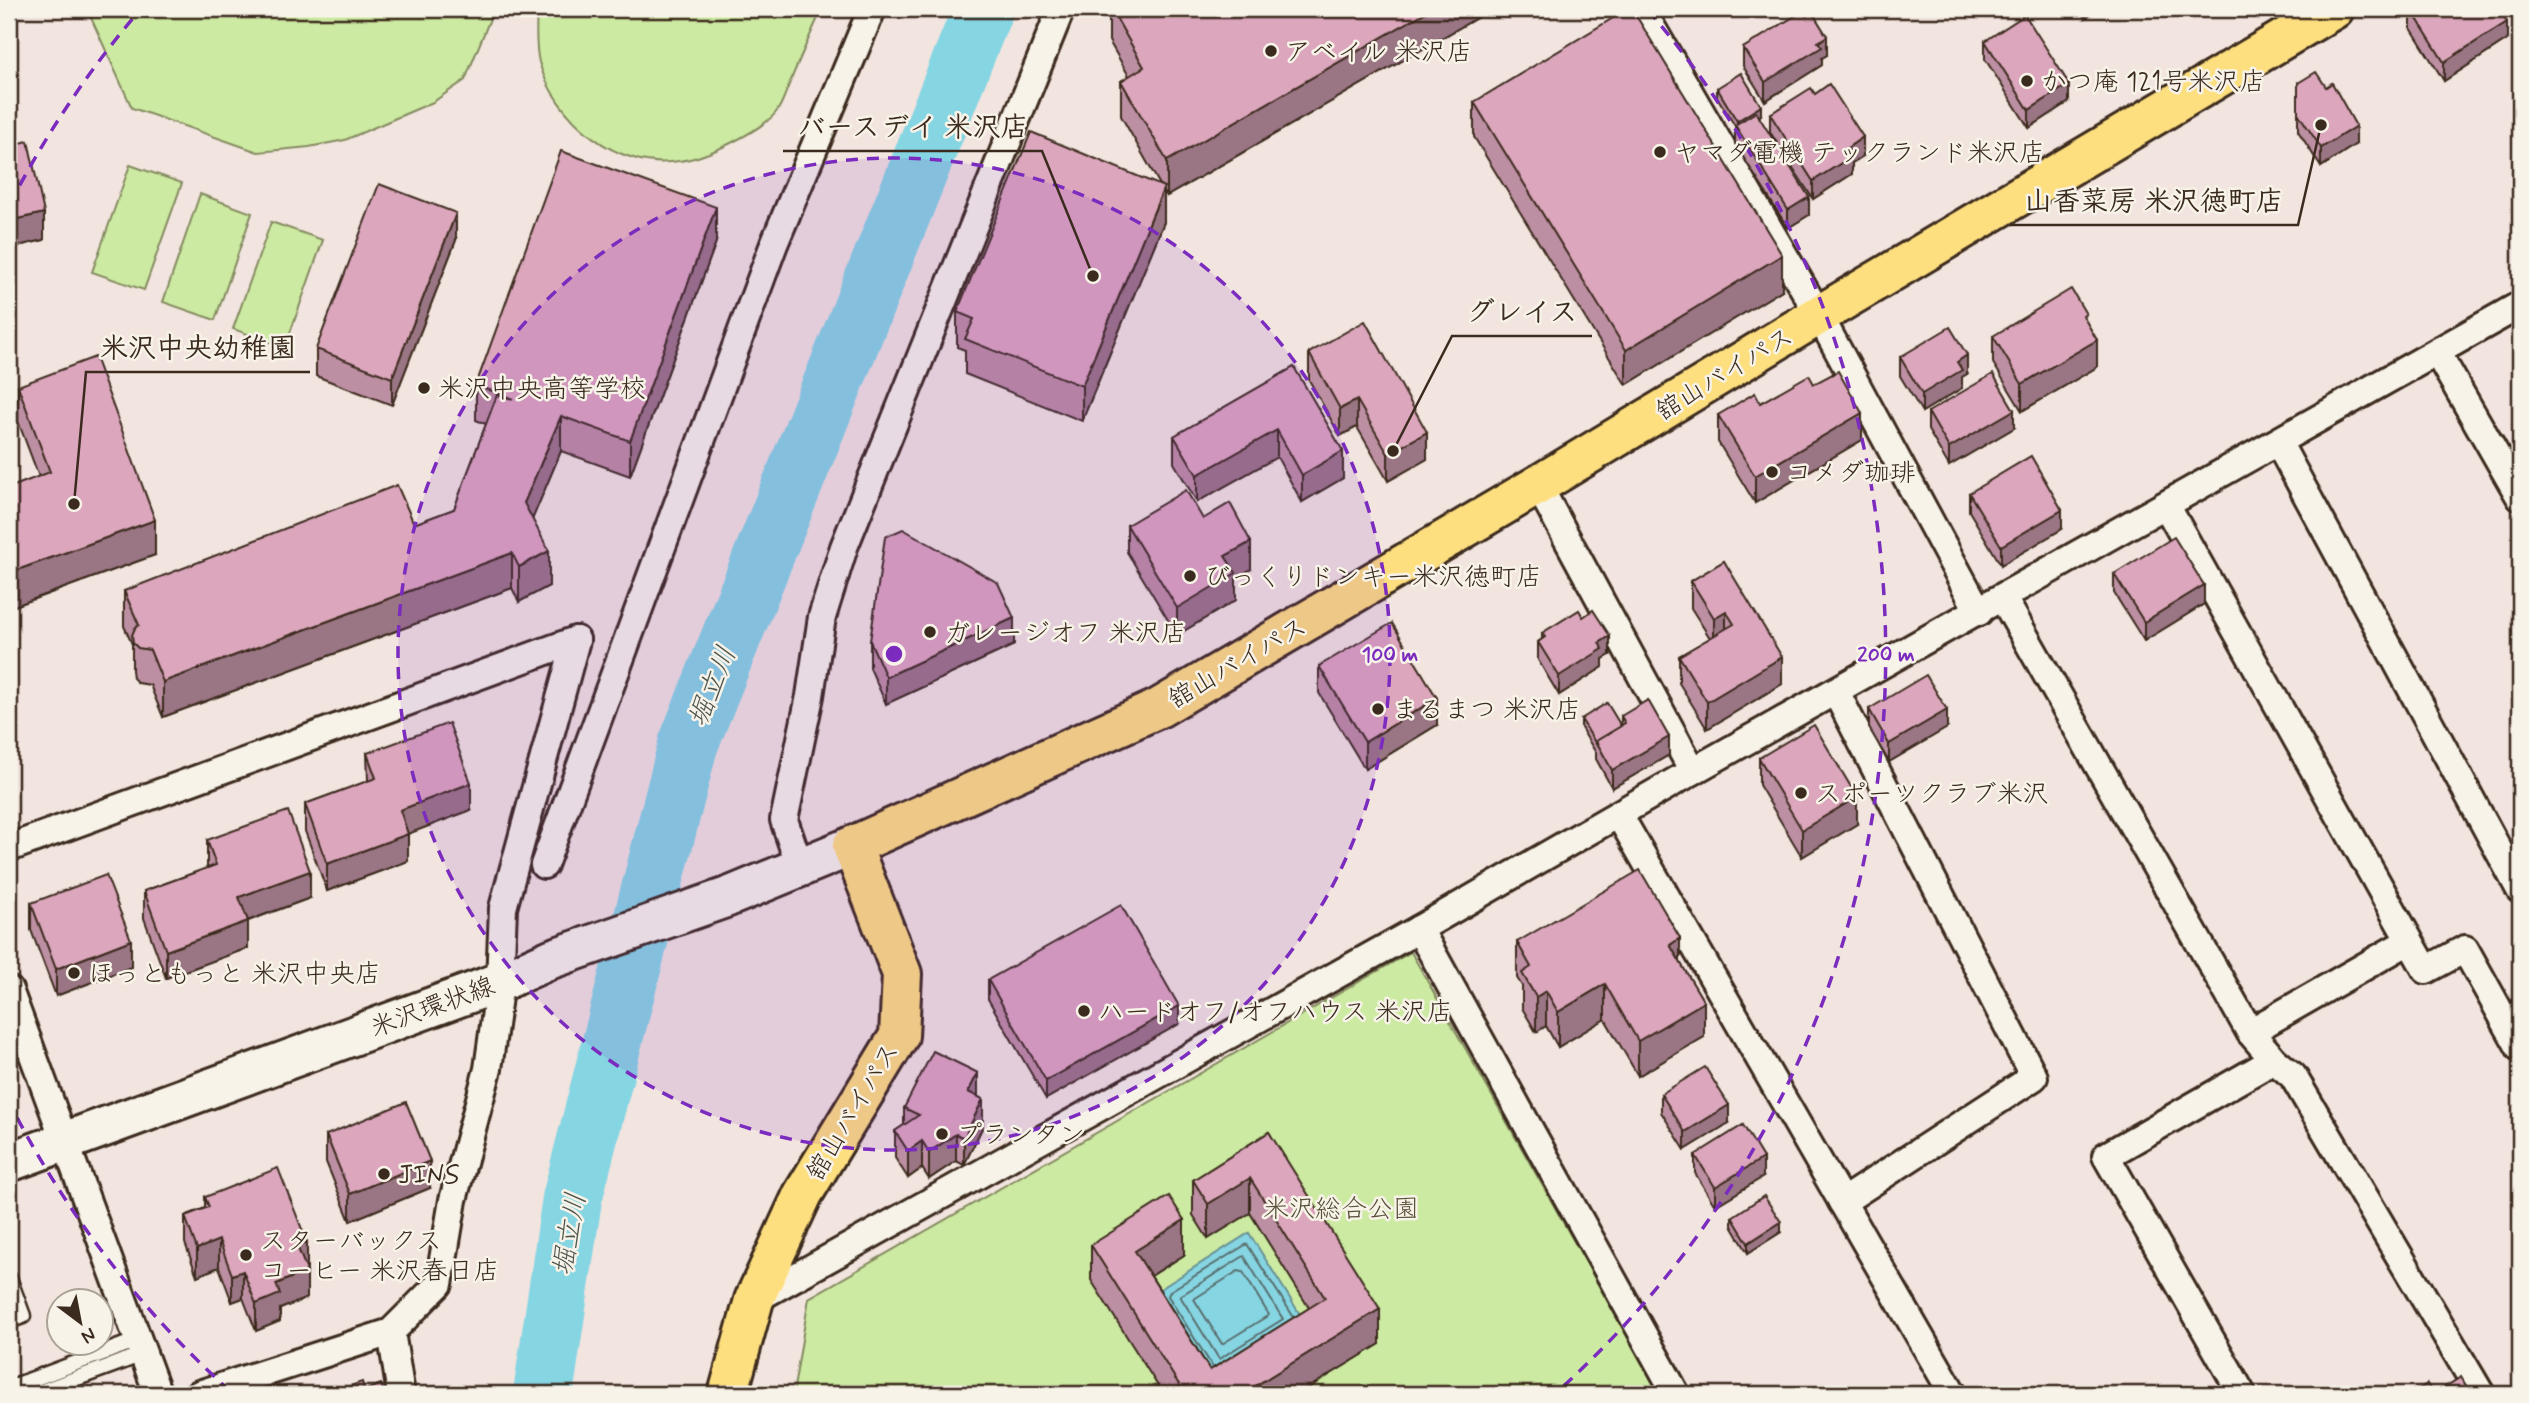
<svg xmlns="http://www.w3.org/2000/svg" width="2529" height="1403" viewBox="0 0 2529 1403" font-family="Mynerve,'Klee One',sans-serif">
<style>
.green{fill:#cceaa1;stroke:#848a60;stroke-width:2}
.water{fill:#86d5e3;stroke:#689194;stroke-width:2}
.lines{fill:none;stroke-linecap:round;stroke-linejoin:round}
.shore{stroke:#596e6d;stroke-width:2}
.river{stroke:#86d5e3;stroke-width:60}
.service-casing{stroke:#3b2a1e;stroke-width:19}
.minor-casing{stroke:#3b2a1e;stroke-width:32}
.secondary-casing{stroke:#3b2a1e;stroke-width:44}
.trunk-casing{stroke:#3b2a1e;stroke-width:44}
.service{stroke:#f7f3e8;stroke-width:14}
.minor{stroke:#f7f3e8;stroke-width:26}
.secondary{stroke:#f7f3e8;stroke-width:38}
.trunk{stroke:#fedf80;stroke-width:38}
.wall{fill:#bd8fa3;stroke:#3b2a1e;stroke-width:2}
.shaded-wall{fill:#9a7484;stroke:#3b2a1e;stroke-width:2}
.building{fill:#dca6bd;stroke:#3b2a1e;stroke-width:2}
.ring{fill:none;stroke:#7b2cbf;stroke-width:3.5;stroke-dasharray:12 9}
.poi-dot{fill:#3b2a1e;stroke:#f7f3e8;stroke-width:2.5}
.labels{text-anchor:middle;stroke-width:5;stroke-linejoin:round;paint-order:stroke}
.poi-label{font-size:26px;fill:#3b2a1e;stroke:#f7f3e8;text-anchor:start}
.street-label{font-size:26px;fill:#3b2a1e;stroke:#f7f3e8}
.park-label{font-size:26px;fill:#585038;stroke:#f7f3e8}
.water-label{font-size:28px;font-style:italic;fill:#4e554f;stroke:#f7f3e8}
.centre{fill:#7b2cbf;stroke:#f7f3e8;stroke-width:3.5}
.ring-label{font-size:21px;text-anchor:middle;font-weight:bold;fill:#7b2cbf;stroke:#f7f3e8;stroke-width:5;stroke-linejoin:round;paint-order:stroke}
.leader{fill:none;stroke:#3b2a1e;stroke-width:2.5}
.callout-dot{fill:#3b2a1e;stroke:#f7f3e8;stroke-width:2.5}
.callout-label{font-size:28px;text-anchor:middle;font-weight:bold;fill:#3b2a1e;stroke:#f7f3e8;stroke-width:5;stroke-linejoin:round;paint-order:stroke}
</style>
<rect width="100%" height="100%" fill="#f2e4df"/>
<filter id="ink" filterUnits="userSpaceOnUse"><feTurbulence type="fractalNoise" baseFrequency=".0143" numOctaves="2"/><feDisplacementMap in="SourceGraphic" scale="14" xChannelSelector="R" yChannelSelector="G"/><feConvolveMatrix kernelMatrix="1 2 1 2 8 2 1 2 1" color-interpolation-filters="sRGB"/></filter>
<g filter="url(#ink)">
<g class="green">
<path d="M87,9H494L465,80L433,102L345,140L309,147L258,152L132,108Z"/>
<path d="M537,9H822C811,33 800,58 790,82C786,91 783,103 777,111C768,124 743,137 729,144C713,152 696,159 679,161C617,172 555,118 539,62C535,45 536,26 537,9Z"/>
<path d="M130,165L182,183L144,290L92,272Z"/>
<path d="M200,194L252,213L215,320L163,302Z"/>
<path d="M271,222L323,240L285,347L233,329Z"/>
<path d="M1411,952L1660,1394H793L809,1298Z"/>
</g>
<path class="water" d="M1249,1233L1306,1324L1214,1382L1157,1291Z"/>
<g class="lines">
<g class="shore">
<path d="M1244,1256L1283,1319L1219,1359L1180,1296Z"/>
<path d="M1238,1271L1243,1272L1269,1315L1222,1344L1194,1299Z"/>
<path d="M1212,1366L1168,1296L1170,1291L1247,1244L1293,1316"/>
</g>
<path class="river" d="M543,1394L572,1199L688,745L983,9"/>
<g class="service-casing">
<g id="service">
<path d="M9,1278L23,1316L9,1321"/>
<path d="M9,1388L138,1340"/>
<path d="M34,1394L143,1354"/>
</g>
</g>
<g class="minor-casing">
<g id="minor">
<path d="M1641,9L1819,315L1979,612"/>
<path d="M2437,352L2520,497"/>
<path d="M2278,442L2520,890"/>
<path d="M1538,485L1693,771"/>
<path d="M2166,505L2426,970L2465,949L2520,1048"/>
<path d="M2003,598L2250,1032L2274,1060L2293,1076L2481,1394"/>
<path d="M1836,692L2034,1077L1842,1202"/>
<path d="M1619,815L1953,1394"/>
<path d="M9,848L576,640"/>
<path d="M544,865L774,244L872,9"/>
<path d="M800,867L784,820L810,696L822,617L844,547L1061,9"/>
<path d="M1419,929L1676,1394"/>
<path d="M9,990L158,1394"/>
<path d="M2250,1032L2409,941"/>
<path d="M754,1300L1419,929L1693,771L2520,305"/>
<path d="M391,1332L401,1394"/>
<path d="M199,1394L391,1332L439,1284L453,1200L488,1069L500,982L503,908L576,640"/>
<path d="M2242,1394L2106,1156L2274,1060"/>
</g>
</g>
<g class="secondary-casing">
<path id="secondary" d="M9,1162L500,982L551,959L728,897L852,846"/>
</g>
<g class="trunk-casing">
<path id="trunk" d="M728,1394L754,1300L803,1194L899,1036L902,974L852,846L1159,708L1538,485L1819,315L2334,9"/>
</g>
<use href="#service" class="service"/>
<use href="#minor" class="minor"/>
<use href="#secondary" class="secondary"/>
<use href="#trunk" class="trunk"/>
</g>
<g class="wall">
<path d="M1109,9H1492L1167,196L1164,192V222L1082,421L965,374V350L957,347V312L1160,185L1121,116V81L1129,76L1109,41Z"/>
<path d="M2079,9H2100L2085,18Z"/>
<path d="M2411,9L2507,40L2444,81L2411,28Z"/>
<path d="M1806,16L1827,55L1822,58V65L1765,101L1743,66V48Z"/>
<path d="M1985,41L2069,102L2029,128L1985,59Z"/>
<path d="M2298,83L2356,144L2321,167L2298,131Z"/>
<path d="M1717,88L1761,115L1759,117L1809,215L1788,228L1735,144V126L1717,97Z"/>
<path d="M1815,94L1863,156L1852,163V174L1813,199L1770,132V114Z"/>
<path d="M1474,102L1782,290L1626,385L1474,137Z"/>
<path d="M9,146L44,240L13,247L10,235H9Z"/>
<path d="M456,240L392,405L316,376V349Z"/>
<path d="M716,242L630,476L561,451L532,519L549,586L519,602L512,588L163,717L150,685L138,683L133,678L132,670V644L124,626V591L414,524L454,509L486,424L476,420V385Z"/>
<path d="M2086,322L2097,367L2022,411L1993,363V336Z"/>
<path d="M1309,353L1427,459L1388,481L1357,427L1340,436L1309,380Z"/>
<path d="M1900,357L1967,374L1962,377V388L1922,412L1900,376Z"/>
<path d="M1294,367L1343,478L1302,502L1277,457L1197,502L1174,463V436Z"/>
<path d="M1814,384L1862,440L1755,503L1718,442V415L1760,403Z"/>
<path d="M18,386L155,555L9,608V488L39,477L18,421Z"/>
<path d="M1928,412L2014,428L1949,466L1928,430Z"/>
<path d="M1969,493L2062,529L2001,565L1969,511Z"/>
<path d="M1203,519L1251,569L1236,578V600L1177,635L1127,552V525Z"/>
<path d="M1724,561L1782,684L1707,729L1679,683V656L1710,638L1691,608V581Z"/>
<path d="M2114,574L2204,604L2144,641L2114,593Z"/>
<path d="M1542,633L1610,655L1603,659V667L1559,695L1538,660V642L1542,639Z"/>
<path d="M870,641L1014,645L886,704L870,668Z"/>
<path d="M1319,666L1437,725L1365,769L1319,693Z"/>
<path d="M1869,709L1947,728L1889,762L1869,728Z"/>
<path d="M1621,716L1669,755L1612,788L1596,759V753L1581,728V719L1621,725Z"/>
<path d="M367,753L471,810L408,833V861L327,891L305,831V804L368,781Z"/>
<path d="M1759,758L1857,824L1802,857L1759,785Z"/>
<path d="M207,840L310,898L248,921V948L166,978L144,918V891L207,868Z"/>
<path d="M31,903L131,967L56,996L31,930Z"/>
<path d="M1517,942L1680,962L1704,1037L1638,1076L1605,1019L1558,1047L1546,1026L1536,1032L1522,1008V986L1517,978Z"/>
<path d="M988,980L1179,1024L1046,1099L988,999Z"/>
<path d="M1661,1094L1729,1123L1685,1150L1661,1112Z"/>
<path d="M978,1097L983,1126L964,1165L956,1161L929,1179L922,1168L908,1178L895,1158V1131L904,1125V1108Z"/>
<path d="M1269,1132L1380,1344L1298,1394H1163L1091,1280V1245L1184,1255L1151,1276L1210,1370L1309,1308L1250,1213L1208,1239L1193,1215V1180Z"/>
<path d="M326,1135L430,1188L350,1221L326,1162Z"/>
<path d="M1695,1155L1763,1177L1715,1206L1695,1173Z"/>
<path d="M205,1197L307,1269V1298L280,1309V1321L256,1331L243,1298L232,1302L219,1267L197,1276L185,1243V1216L205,1208Z"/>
<path d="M1732,1217L1781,1232L1748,1253L1732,1226Z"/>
</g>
<g class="shaded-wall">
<path d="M1431,9H1492L1167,196V161Z"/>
<path d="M2085,9H2100L2085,18Z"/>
<path d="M2156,9H2166L2156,15Z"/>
<path d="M2507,22V40L2444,81V62Z"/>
<path d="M1827,36V55L1822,58V65L1765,101V82Z"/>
<path d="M2069,84V102L2029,128V110Z"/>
<path d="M1761,106V115L1737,130V121Z"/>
<path d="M2356,126V144L2321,167V148Z"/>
<path d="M1863,137V156L1852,163V174L1813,199V181L1847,148Z"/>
<path d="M1164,187V222L1082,421V386Z"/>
<path d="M1809,197V215L1788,228V210Z"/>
<path d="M716,207V242L630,476V441Z"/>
<path d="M44,213V240L13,247V220Z"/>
<path d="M456,213V240L392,405V378Z"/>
<path d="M1782,255V290L1626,385V350Z"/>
<path d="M2097,340V367L2022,411V384Z"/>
<path d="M1967,355V374L1962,377V388L1922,412V394L1957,362Z"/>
<path d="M1357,400V427L1340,436V409Z"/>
<path d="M2014,410V428L1949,466V448Z"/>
<path d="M1862,413V440L1755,503V476Z"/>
<path d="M561,416V451L524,539V503Z"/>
<path d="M1277,430V457L1197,502V475Z"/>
<path d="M1427,432V459L1388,481V454Z"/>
<path d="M1343,451V478L1302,502V475Z"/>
<path d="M2062,510V529L2001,565V546Z"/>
<path d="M155,520V555L9,608V573Z"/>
<path d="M1251,542V569L1236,578V600L1177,635V608L1225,556Z"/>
<path d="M549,551V586L519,602V567Z"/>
<path d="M512,553V588L163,717V682Z"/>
<path d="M2204,585V604L2144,641V622Z"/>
<path d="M1726,611V638L1714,645V618Z"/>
<path d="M1014,618V645L886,704V677Z"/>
<path d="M1610,636V655L1603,659V667L1559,695V676L1599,643Z"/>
<path d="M1782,657V684L1707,729V702Z"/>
<path d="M1437,698V725L1365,769V742Z"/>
<path d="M1947,710V728L1889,762V744Z"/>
<path d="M1669,737V755L1612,788V770Z"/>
<path d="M471,783V810L400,837V810Z"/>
<path d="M1857,797V824L1802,857V830Z"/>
<path d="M408,834V861L327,891V864Z"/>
<path d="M310,871V898L239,924V897Z"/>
<path d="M248,921V948L166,978V951Z"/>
<path d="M1680,938V973L1670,945Z"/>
<path d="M131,940V967L56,996V969Z"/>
<path d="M1605,984V1019L1558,1047V1012Z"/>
<path d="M1546,991V1026L1536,1032V997Z"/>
<path d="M1704,1002V1037L1638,1076V1041Z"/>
<path d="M1179,1006V1024L1046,1099V1081Z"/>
<path d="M978,1073V1100L968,1092Z"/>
<path d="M983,1099V1126L964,1165V1138Z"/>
<path d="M1729,1105V1123L1685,1150V1132Z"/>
<path d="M956,1134V1161L929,1179V1152Z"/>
<path d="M922,1141V1168L908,1178V1151Z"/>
<path d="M1763,1158V1177L1715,1206V1187Z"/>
<path d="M430,1161V1188L350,1221V1194Z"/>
<path d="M1250,1178V1213L1208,1239V1204Z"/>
<path d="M1184,1220V1255L1135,1286V1251Z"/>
<path d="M1781,1222V1232L1748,1253V1243Z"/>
<path d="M219,1240V1267L197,1276V1249Z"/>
<path d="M307,1242V1269L297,1273V1246Z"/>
<path d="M243,1271V1298L232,1302V1275Z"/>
<path d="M307,1271V1298L280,1309V1321L256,1331V1304L276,1284Z"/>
<path d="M1380,1309V1344L1298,1394H1242Z"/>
</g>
<g class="building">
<path d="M1111,9H1431L1167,161L1121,81L1144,67Z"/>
<path d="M1628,9H1632L1782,255L1626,350L1474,102Z"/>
<path d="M2411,9H2499L2507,22L2444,62Z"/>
<path d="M1803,11L1806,16L1812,12L1827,36L1818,42L1822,47L1765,82L1743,48Z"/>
<path d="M2025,15L2069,84L2029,110L1985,41Z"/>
<path d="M2316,72L2326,87L2332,83L2356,126L2321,148L2298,113V83Z"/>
<path d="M1741,73L1761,106L1737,121L1717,88Z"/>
<path d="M1829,84L1863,137L1847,148L1852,156L1813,181L1770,114L1811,88L1815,94Z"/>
<path d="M1756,112L1809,197L1788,210L1735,125Z"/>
<path d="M1031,132L1164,187L1082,386L965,339L974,319L957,312Z"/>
<path d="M28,141L44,213L13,220L10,208H9V146Z"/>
<path d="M561,151L716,207L630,441L561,416L524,503L549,551L519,567L512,553L163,682L150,650L138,648L133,643L132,635L135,628L139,625L124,591L397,485L414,524L454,509L497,395L513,399L476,385Z"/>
<path d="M379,184L456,213L392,378L316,349Z"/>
<path d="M2071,289L2086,314L2083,316L2097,340L2022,384L1993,336Z"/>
<path d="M1365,321L1427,432L1388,454L1357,400L1340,409L1309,353Z"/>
<path d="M1950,327L1967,355L1957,362L1962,370L1922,394L1900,357Z"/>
<path d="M95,357L155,520L9,573V488L50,472L18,386Z"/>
<path d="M1294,367L1343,451L1302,475L1277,430L1197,475L1174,436Z"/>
<path d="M1838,371L1862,413L1755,476L1718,415L1755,393L1760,403L1809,375L1814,384Z"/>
<path d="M1993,374L2014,410L1949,448L1928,412Z"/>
<path d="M2031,456L2062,510L2001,546L1969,493Z"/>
<path d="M1186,490L1203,519L1230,503L1251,542L1225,556L1236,573L1177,608L1127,525Z"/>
<path d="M903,529L998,583L1014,618L886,677L870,641L885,537Z"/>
<path d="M2174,537L2204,585L2144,622L2114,574Z"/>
<path d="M1724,561L1782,657L1707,702L1679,656L1734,624L1726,611L1714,618L1691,581Z"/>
<path d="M1579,610L1583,617L1593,610L1610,636L1599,643L1603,649L1559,676L1538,642L1545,637L1542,633Z"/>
<path d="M1392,623L1437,698L1365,742L1319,666Z"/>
<path d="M1926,675L1947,710L1889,744L1869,709Z"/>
<path d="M1648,700L1669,737L1612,770L1596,741L1625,723L1621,716Z"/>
<path d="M1607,703L1621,726L1596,741V744L1581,719Z"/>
<path d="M449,723L471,783L400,810L408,834L327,864L305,804L376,778L367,753Z"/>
<path d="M1814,725L1857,797L1802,830L1759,758Z"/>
<path d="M288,811L310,871L239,897L248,921L166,951L144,891L216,865L207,840Z"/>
<path d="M1640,870L1680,938L1670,945L1704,1002L1638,1041L1605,984L1558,1012L1546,991L1536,997L1522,973L1531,967L1517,942Z"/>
<path d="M106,875L131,940L56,969L31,903Z"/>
<path d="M1121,905L1179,1006L1046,1081L988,980Z"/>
<path d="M933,1051L978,1073L968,1092L983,1099L964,1138L956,1134L929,1152L922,1141L908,1151L895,1131L919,1115L904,1108Z"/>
<path d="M1705,1067L1729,1105L1685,1132L1661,1094Z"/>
<path d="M406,1102L430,1161L350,1194L326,1135Z"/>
<path d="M1743,1125L1763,1158L1715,1187L1695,1155Z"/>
<path d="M1269,1132L1380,1309L1242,1394H1185L1091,1245L1169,1196L1184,1220L1135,1251L1210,1370L1325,1298L1250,1178L1208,1204L1193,1180Z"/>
<path d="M278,1168L307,1242L297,1246L307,1271L276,1284L280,1294L256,1304L243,1271L232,1275L219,1240L197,1249L185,1216L209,1207L205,1197Z"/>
<path d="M1764,1196L1781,1222L1748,1243L1732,1217Z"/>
<path d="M2461,1377L2471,1394H2434Z"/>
<path d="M362,1382L366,1394H319L323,1388L333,1387L339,1390Z"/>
<path d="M381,1384L385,1394H366L365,1390Z"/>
<path d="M2427,1384L2433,1394H2411Z"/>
</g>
</g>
<circle cx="894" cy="654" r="496" fill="#7b2cbf" fill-opacity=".12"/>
<g class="ring">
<circle cx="894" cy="654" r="496"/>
<path d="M230 1391A992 992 0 0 1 10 1104M10 204A992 992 0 0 1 140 10M1648 10A992 992 0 0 1 1558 1391"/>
</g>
<g class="poi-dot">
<circle cx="1271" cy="51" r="7"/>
<circle cx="2027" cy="81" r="7"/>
<circle cx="1660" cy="152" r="7"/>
<circle cx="424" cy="388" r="7"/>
<circle cx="1772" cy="472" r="7"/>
<circle cx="1190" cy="576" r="7"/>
<circle cx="930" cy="632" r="7"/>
<circle cx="1378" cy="709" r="7"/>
<circle cx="1801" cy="793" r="7"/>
<circle cx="74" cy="973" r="7"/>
<circle cx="1084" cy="1011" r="7"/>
<circle cx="942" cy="1134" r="7"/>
<circle cx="384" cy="1174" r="7"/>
<circle cx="246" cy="1255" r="7"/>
</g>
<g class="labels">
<g class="poi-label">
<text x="1285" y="60">アベイル 米沢店</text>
<text x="2041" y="90">かつ庵 121号米沢店</text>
<text x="1674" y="161">ヤマダ電機 テックランド米沢店</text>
<text x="438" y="397">米沢中央高等学校</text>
<text x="1786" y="481">コメダ珈琲</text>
<text x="1204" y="585">びっくりドンキー米沢徳町店</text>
<text x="944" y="641">ガレージオフ 米沢店</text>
<text x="1392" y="718">まるまつ 米沢店</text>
<text x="1815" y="802">スポーツクラブ米沢</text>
<text x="88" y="982">ほっともっと 米沢中央店</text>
<text x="1098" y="1020">ハードオフ/オフハウス 米沢店</text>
<text x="956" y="1143">プランタン</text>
<text x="398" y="1183">JINS</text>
<text x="260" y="1249">スターバックス<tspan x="260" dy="30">コーヒー 米沢春日店</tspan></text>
</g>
<g class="street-label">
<text transform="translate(1724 373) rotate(-31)" y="9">舘山バイパス</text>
<text transform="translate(1237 662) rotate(-30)" y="9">舘山バイパス</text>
<text transform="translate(432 1006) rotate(-20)" y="9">米沢環状線</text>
<text transform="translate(852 1111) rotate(-59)" y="9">舘山バイパス</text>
</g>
<g class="park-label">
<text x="1341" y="1217">米沢総合公園</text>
</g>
<g class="water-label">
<text transform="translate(711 686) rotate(-68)" y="10">堀立川</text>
<text transform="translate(568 1234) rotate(-80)" y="10">堀立川</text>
</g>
</g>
<circle cx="894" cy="654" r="10" class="centre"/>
<g class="ring-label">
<text x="1390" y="661">100 m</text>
<text x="1886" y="661">200 m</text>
</g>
<path class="leader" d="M1093 276L1042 151H783M2321 125L2298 225H2010M1393 451L1452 336H1592M74 504L86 372H310"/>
<g class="callout-dot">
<circle cx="1093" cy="276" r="7"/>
<circle cx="2321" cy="125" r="7"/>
<circle cx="1393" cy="451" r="7"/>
<circle cx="74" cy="504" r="7"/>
</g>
<g class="callout-label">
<text x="913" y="136">バースデイ 米沢店</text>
<text x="2154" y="210">山香菜房 米沢徳町店</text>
<text x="1522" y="321">グレイス</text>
<text x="198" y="357">米沢中央幼稚園</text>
</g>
<rect width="2529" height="1403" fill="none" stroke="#f7f3e8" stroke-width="35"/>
<rect x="18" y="18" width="2494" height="1368" fill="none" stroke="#3b2a1e" stroke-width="2.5" filter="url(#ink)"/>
<g transform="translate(80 1322) rotate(148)"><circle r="33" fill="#f7f3e8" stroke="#aca397" stroke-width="2"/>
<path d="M0-5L12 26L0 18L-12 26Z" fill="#3b2a1e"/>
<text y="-10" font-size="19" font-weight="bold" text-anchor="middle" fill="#3b2a1e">N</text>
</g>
</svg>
